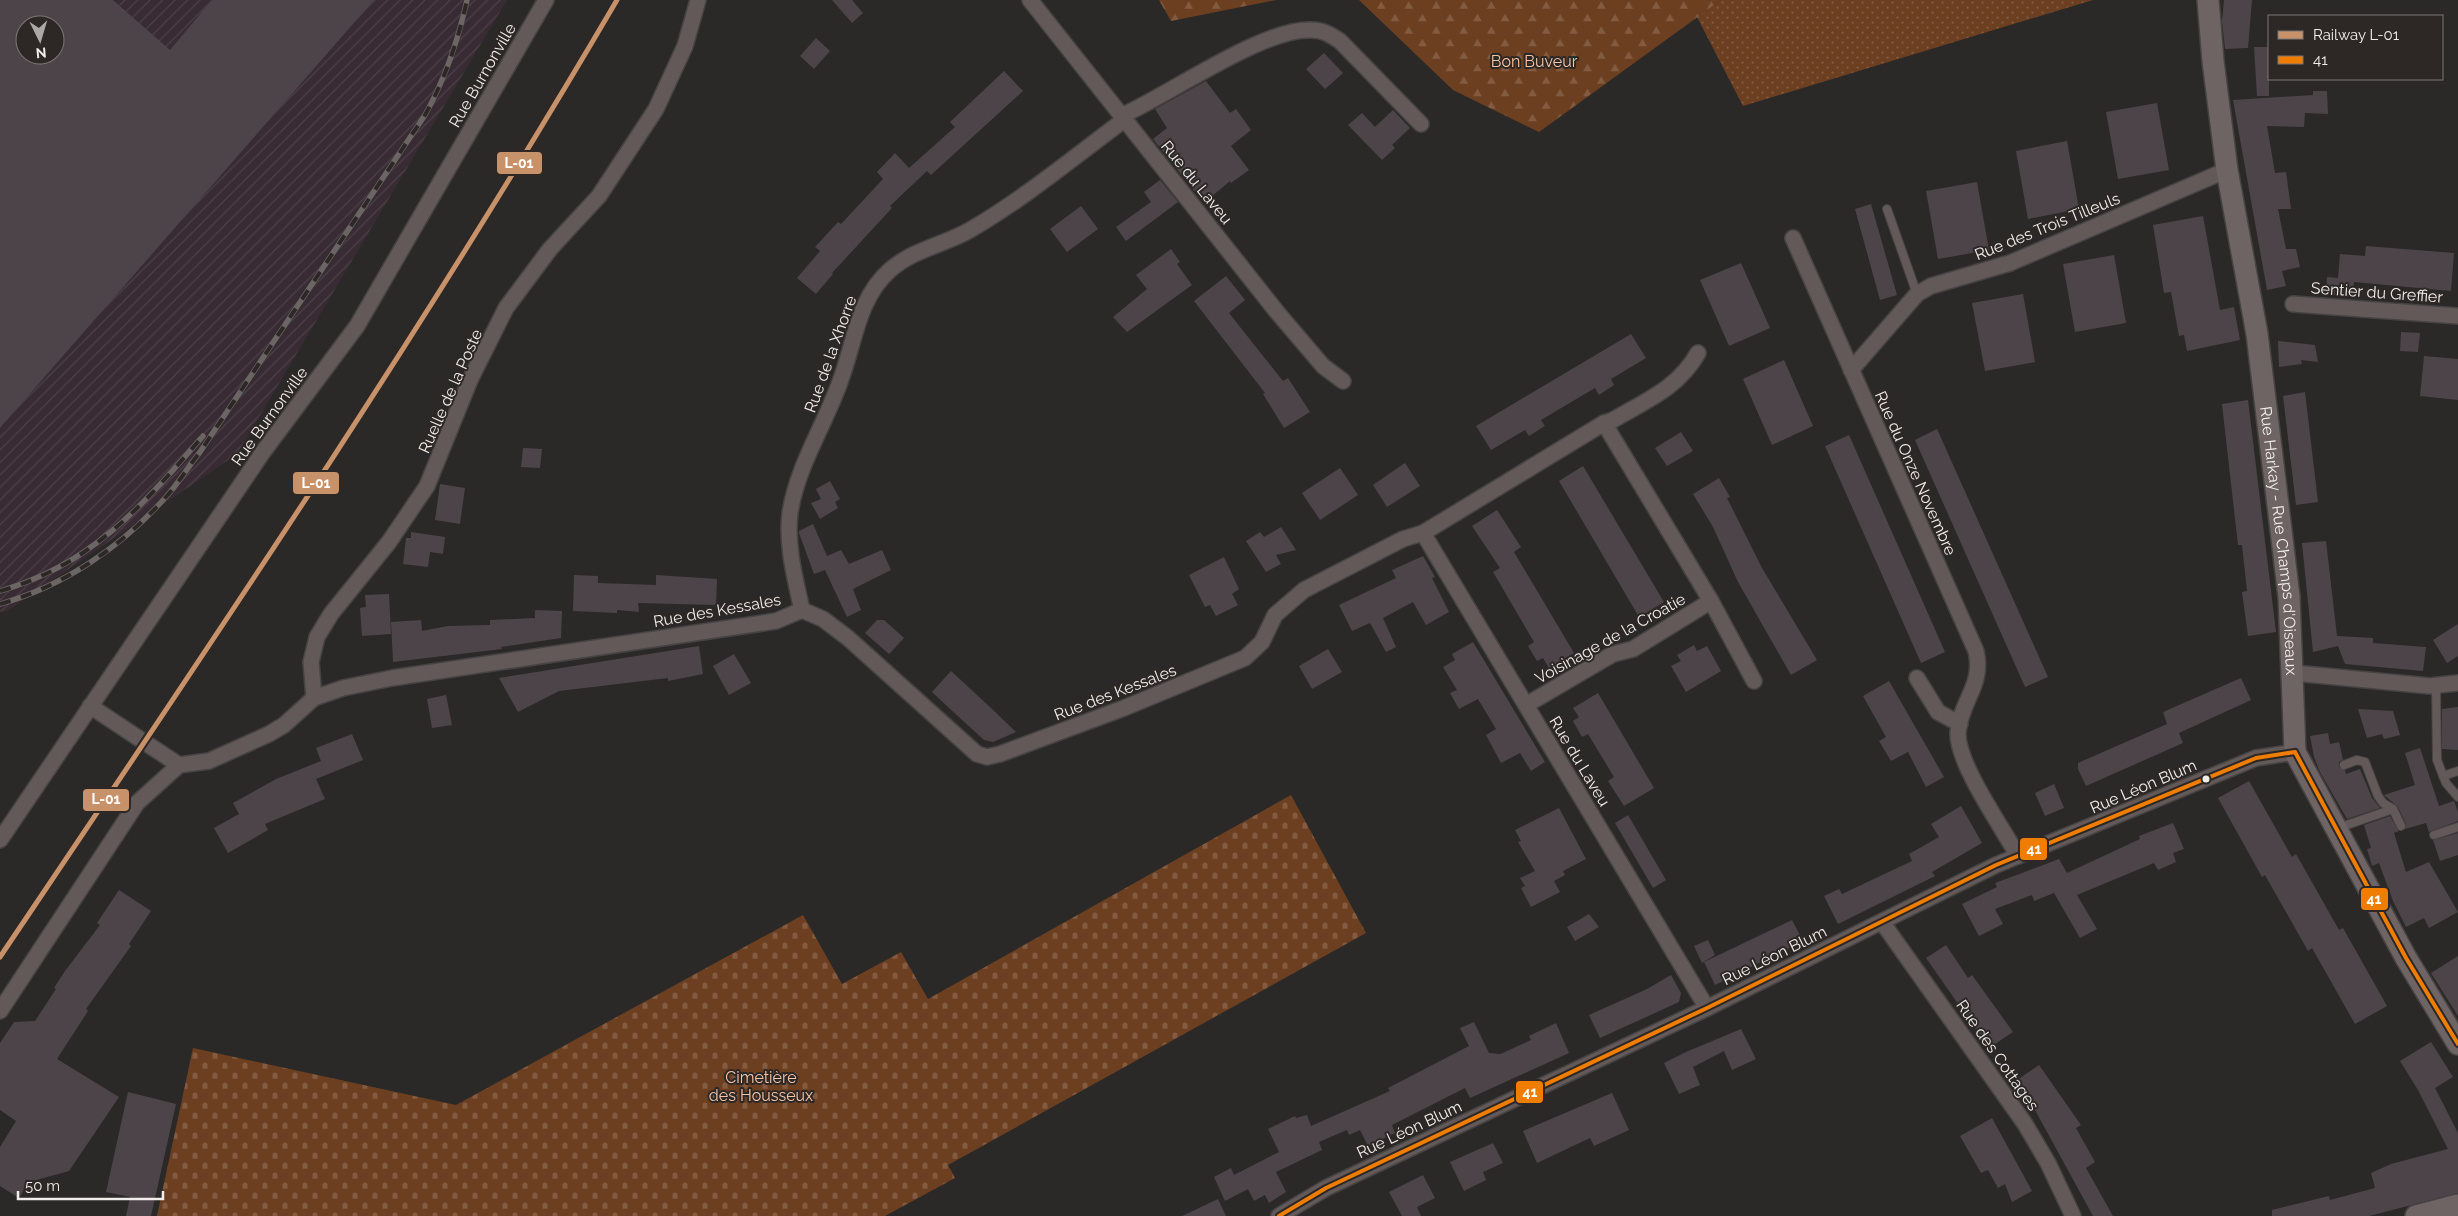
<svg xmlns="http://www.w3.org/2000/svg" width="2458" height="1216" viewBox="0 0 2458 1216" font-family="Raleway,sans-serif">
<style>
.industrial{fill:url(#industrial-furrows);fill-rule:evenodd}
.grass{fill:url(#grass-dots)}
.forest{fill:url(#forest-firs)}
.cemetery{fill:url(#cemetery-stones)}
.building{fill:#4c4449;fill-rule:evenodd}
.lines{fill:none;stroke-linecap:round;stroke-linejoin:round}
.lane-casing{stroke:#464443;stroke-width:10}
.street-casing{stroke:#464443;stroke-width:18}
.secondary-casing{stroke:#464443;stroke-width:24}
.lane{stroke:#635959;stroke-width:8}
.street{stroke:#635959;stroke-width:15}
.secondary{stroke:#6f6464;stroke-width:21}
.rail-casing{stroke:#6b6564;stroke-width:5.5}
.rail{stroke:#2d2825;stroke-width:4;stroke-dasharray:11;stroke-linecap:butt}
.bus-1-casing{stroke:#2d2825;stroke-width:8}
.bus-1{stroke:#ef7d00;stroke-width:4}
.rail-1-casing{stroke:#2d2825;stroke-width:9}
.rail-1{stroke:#c7916a;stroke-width:5}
.bus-dot{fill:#f0edeb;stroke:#2d2825;stroke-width:2}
.labels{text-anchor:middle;stroke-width:4;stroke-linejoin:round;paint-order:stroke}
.park-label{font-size:16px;fill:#f5c4a6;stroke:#2d2825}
.street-label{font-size:16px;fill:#f0edeb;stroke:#2d2825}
.line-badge{stroke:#2d2825;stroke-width:2}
.badge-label{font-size:14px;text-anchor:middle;font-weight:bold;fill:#fff}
</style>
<defs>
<pattern id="industrial-furrows" width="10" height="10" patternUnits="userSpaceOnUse" patternTransform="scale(1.25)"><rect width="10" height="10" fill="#392b34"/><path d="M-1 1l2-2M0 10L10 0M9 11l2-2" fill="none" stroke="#4c4048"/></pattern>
<pattern id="grass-dots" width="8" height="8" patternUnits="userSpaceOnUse" patternTransform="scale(1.25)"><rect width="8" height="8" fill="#6d3f21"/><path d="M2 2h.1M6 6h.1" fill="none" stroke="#825b41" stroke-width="1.8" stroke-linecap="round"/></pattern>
<pattern id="forest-firs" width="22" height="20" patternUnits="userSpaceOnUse" patternTransform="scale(1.25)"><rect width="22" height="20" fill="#6d3f21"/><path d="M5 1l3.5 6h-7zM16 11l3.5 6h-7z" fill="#825b41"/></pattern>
<pattern id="cemetery-stones" width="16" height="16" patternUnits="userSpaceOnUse" patternTransform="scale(1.25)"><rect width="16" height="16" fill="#6d3f21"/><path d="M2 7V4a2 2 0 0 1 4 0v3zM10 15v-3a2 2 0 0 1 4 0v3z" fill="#825b41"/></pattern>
</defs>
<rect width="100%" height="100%" fill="#2b2927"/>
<path class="industrial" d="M0,0H507L237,454L7,611L0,612ZM25,25H55V55H25Z"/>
<path class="grass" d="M1721,0H2093L1743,106L1697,17Z"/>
<g class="forest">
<path d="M1159,0H1276L1171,21Z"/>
<path d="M1359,0H1721L1539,132L1453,90Z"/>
</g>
<path class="cemetery" d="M1291,795L1366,933L948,1165L955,1178L885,1216H157L193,1048L456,1105L803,915L842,984L901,952L928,999Z"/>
<g class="building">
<path d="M0,0H113L170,50L212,0H374L0,428ZM25,25H55V55H25Z"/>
<path d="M832,0H852L863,13L852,23Z"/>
<path d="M2224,0H2252L2248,48L2225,49L2222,21Z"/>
<path d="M816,38L830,51L814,69L800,56Z"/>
<path d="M2254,47H2269V96H2257Z"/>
<path d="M1324,53L1343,73L1325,89L1306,69Z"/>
<path d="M1004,71L1023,91L931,175L927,171L890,206L892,208L832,273L833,274L816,294L797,278L820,251L815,247L838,222L841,224L883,179L877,172L895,153L909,168L955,127L950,122Z"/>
<path d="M1206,81L1230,113L1236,109L1251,130L1231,146L1249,170L1231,183L1230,181L1204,203L1153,139L1167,128L1155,109Z"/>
<path d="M2313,91H2327L2328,114L2305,113L2304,127L2267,126L2275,173L2286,172L2291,209H2278L2286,249H2296L2300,267L2282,271L2286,286L2267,290L2233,100L2313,95Z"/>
<path d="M2157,103L2169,170L2118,179L2106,112Z"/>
<path d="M1393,110L1410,128L1392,145L1395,148L1382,160L1348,125L1362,113L1375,127Z"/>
<path d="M2067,141L2079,209L2028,219L2016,151Z"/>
<path d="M1160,180L1178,202L1126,241L1116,227L1151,202L1144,192Z"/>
<path d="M1977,182L1989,250L1938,259L1926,191Z"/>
<path d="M1871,204L1897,295L1880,300L1855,209Z"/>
<path d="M1081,206L1098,229L1067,252L1050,229Z"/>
<path d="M2203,216L2220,310L2234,307L2240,340L2187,351L2184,335L2179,336L2171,292L2164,293L2153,225Z"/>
<path d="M2366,246L2454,253L2451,291L2354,282L2352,297L2326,294L2327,277L2338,278L2340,254L2365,256Z"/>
<path d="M1171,249L1180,262L1177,264L1192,285L1127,332L1113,317L1147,289L1136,275Z"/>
<path d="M2114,255L2126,323L2075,332L2063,264Z"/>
<path d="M1741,263L1770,328L1729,346L1700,280Z"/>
<path d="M1226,276L1245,300L1229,313L1283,381L1288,378L1310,412L1284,428L1263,394L1265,393L1194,301Z"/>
<path d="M2023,294L2035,362L1985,371L1972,303Z"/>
<path d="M2401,332L2420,333L2418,352L2400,351Z"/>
<path d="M1631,334L1646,358L1611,379L1614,385L1599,395L1595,388L1541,420L1545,426L1529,436L1525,430L1491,450L1476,426Z"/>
<path d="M2278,341L2315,345L2318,362L2301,360L2302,364L2279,367Z"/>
<path d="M2424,356L2458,359V400L2420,396Z"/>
<path d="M1784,360L1813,426L1772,445L1743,379Z"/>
<path d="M2305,392L2318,502L2296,505L2283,396Z"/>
<path d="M2248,400L2276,632L2248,636L2242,592L2247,591L2242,545H2238L2222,404Z"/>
<path d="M1937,429L2048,677L2025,687L1915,440Z"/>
<path d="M1681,432L1693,451L1667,466L1655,448Z"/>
<path d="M1849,435L1945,652L1921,663L1825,446Z"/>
<path d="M523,448L542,449L540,468L521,467Z"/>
<path d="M1405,463L1420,486L1387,507L1373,485Z"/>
<path d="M1583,466L1664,602L1639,617L1559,481Z"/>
<path d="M1340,468L1358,495L1320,520L1302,493Z"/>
<path d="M1719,478L1730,497L1727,498L1762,568L1817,660L1791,675L1738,582L1713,527L1693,494Z"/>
<path d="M830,481L840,499L835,502L838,508L820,519L811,503L821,499L816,489Z"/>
<path d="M440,484L465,488L460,524L435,520Z"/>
<path d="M1497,510L1521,547L1514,552L1574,653L1549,668L1543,658L1537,661L1528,646L1534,642L1493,572L1500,568L1472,526Z"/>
<path d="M813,524L827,556L841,550L849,564L882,550L891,570L853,589L861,610L847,617L825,570L814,574L799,533V531Z"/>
<path d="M1281,527L1296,550L1276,555L1281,564L1266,572L1246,541L1260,532L1264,537Z"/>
<path d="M411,532L445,537L443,554L430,552L428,567L403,564L406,538H411Z"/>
<path d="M2326,541L2337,636L2373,638V643L2426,647L2423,671L2345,664L2338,646L2313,652L2302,543Z"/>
<path d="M1423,556L1435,577L1432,578L1449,612L1426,625L1413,602L1383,618L1396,647L1386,652L1370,623L1352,631L1339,605L1396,578L1392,570Z"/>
<path d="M1224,557L1239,589L1232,594L1238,605L1216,616L1210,605L1205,607L1189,575Z"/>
<path d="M574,575L598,576V583L656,585V575L717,579L716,605L638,603L639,612L617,610V613L573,611Z"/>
<path d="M389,594L391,634L362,636L360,608L366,607L365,595Z"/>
<path d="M535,610L562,611L561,638L501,647L502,649L393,662L391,622L421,620L422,631L448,626L490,625V620L535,618Z"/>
<path d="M877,620H884L904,638L889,654L865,633Z"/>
<path d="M2458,624V656L2447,663L2433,640Z"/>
<path d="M1473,642L1545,762L1531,771L1520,753L1501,763L1486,735L1496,729L1478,699L1459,709L1450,693L1457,690L1443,667L1455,660L1452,654Z"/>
<path d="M1694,645L1697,651L1707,646L1721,671L1686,692L1671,666L1681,661L1677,655Z"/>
<path d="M699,646L703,674L668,681V678L559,691L518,712L499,678Z"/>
<path d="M1328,649L1342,672L1312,689L1299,666Z"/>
<path d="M734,654L751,683L729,695L713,666Z"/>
<path d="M951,671L991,708L1016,732L993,742L984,740L948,707L932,692Z"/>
<path d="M2241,678L2251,700L2179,733L2183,743L2086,786L2078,769V763L2167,724L2163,712Z"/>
<path d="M1889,681L1944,777L1926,787L1908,752L1891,761L1879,741L1886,737L1863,696Z"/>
<path d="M1598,693L1654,788L1624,806L1608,781L1614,777L1588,734L1582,737L1573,721L1579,717L1573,708Z"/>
<path d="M446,695L452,725L432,728L427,699Z"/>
<path d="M2458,707V750L2442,749V709Z"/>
<path d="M2358,709L2393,711L2400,735L2384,739L2382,734L2367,738Z"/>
<path d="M2328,733L2330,744L2339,742L2343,760L2339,762V767L2345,770L2346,774L2360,769L2372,798L2380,808L2347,819L2320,772L2314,757L2310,736Z"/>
<path d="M352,734L363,760L316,779L325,799L265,824L268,830L228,853L214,828L239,814L233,803L276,779L321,761L316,748Z"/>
<path d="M2420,748L2439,806L2454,801L2458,812V821L2429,832L2426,823L2405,829L2406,824L2398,807L2384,795L2415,785L2405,753Z"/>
<path d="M2249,781L2292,857L2296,854L2339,930L2343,928L2387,1006L2355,1024L2312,948L2308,951L2265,875L2262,877L2218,798Z"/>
<path d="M2054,784L2064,808L2045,816L2035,793Z"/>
<path d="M1961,806L1982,843L1932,872L1935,876L1838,924L1824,896L1839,889L1842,894L1912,861L1909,854L1939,837L1931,824Z"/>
<path d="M1559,808L1586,859L1563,871L1565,875L1554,881L1560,892L1531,907L1521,888L1525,886L1520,878L1535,871L1518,842L1521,841L1515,830Z"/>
<path d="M1628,815L1666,880L1653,888L1615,823Z"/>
<path d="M2390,816L2399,831L2394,833L2406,872L2429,862L2458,912L2429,928L2424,918L2406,927L2393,901L2379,863L2372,866L2367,849L2371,848L2364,825Z"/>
<path d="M2173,823L2184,849L2173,853L2176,862L2158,870L2154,863L2077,895L2097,929L2080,938L2054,893L2034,901L2032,895L1995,909L2003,924L1979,936L1962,904L1997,887L1995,883L2059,859L2067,873L2140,839L2139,836Z"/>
<path d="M2458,833V855L2440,861L2433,840Z"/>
<path d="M119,890L151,911L129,944L131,946L86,1009L88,1011L57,1059L119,1097L69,1171L29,1182L19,1198L0,1186V1147L16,1121L0,1110V1043L14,1022L35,1021L56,989L54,988L65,971L100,925L97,923Z"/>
<path d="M1589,914L1599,927L1575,941L1567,927Z"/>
<path d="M1792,920L1803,941L1715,985L1704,962Z"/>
<path d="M1708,940L1715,955L1702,963L1694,946Z"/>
<path d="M1946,945L1968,978L1972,975L2013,1032L1989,1048L1926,958Z"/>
<path d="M2458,956V1016L2431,973Z"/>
<path d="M1671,975L1681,993L1679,1002L1600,1038L1589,1015L1647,989Z"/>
<path d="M1474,1022L1489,1053L1500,1054L1505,1052L1531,1040L1529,1036L1556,1023L1569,1053L1470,1098L1465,1088L1392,1125L1395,1133L1368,1146L1360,1130L1349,1135L1347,1130L1319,1142L1322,1150L1276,1172L1286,1192L1269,1203L1265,1195L1254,1201L1248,1189L1225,1201L1214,1177L1231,1168L1234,1175L1279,1152L1268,1129L1295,1116L1296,1118L1307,1115L1311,1126L1390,1091L1388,1088L1469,1046L1460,1028Z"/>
<path d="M1741,1029L1756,1059L1732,1070L1724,1051L1693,1067L1700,1085L1679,1094L1664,1063L1686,1052Z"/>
<path d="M2431,1042L2453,1077L2435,1088L2458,1133V1193L2369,1216H2272V1210L2329,1196L2330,1200L2375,1188L2371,1173L2391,1164L2448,1149L2418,1090L2400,1061Z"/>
<path d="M2039,1065L2081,1125L2076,1128L2095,1162L2086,1168L2113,1216H2093L2035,1110L2014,1082Z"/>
<path d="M128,1092L176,1104L151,1216H126L130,1197L106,1192Z"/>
<path d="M1612,1093L1629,1130L1594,1146L1590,1138L1537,1163L1523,1131Z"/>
<path d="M1992,1118L2032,1191L2012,1202L2005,1184L1998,1188L1988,1170L1981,1173L1960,1136Z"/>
<path d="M1493,1143L1503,1163L1483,1172L1486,1180L1464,1191L1450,1162Z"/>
<path d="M1423,1175L1435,1198L1417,1207L1421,1216H1402L1389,1192Z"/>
<path d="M1218,1199L1226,1216H1182Z"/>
</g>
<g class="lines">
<g class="lane-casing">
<g id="lane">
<path d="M1887,209L1917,294"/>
<path d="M2436,686L2437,760L2446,783L2458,797"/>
<path d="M2344,765L2357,760L2365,762L2378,796L2383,803L2393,809L2401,826"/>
<path d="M2443,776L2458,771"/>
<path d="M2338,828L2393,809"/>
<path d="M2434,835L2458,827"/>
</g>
</g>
<g class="street-casing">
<g id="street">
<path d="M1030,0L1277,312L1323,366L1343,381"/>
<path d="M1121,116C1169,95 1264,27 1312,30C1323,30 1331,35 1340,41L1421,124"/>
<path d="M1793,238L1976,651C1984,685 1961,700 1958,732C1956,762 2002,827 2018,856"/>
<path d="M2293,304L2458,316"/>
<path d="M1851,370L1917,294L1931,286L2010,263L2227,170"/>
<path d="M1604,423L1711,601L1754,681"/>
<path d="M1423,533L1707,1008"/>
<path d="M802,610C795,578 786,545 790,513C797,466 826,423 841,379C855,341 858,298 890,270C914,249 944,245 970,230C1025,198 1074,157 1124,120"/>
<path d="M2294,673L2430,686L2458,683"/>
<path d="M1917,678L1938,712L1960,724"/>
<path d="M314,698L311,662L317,637L331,614L389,542L427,486L470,380L506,308L550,249L599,196L656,109L685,46L698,0"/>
<path d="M1526,705L1613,654L1633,649L1711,601"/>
<path d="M90,706L179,765L209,761L269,734L284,725L314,698L343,688L392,678L776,621L802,610L823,619L848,638L977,754L987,757L1000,754L1124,708L1245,658L1262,642L1275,615L1304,590L1403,539L1423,533L1604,423L1613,420C1647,400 1678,388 1698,353"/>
<path d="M0,840L263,452L357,326L546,0"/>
<path d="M1882,922L2025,1124L2048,1163L2073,1216"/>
<path d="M0,1011L137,803L179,765"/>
<path d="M1279,1216L1326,1188L1707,1008L1996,865L2256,758L2295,752"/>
</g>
</g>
<g class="secondary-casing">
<g id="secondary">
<path id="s1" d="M2208,0L2213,61L2227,170L2257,334L2281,530L2289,597L2295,752L2406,958L2458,1044"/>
<path d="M2416,1216L2458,1205"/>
</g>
</g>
<use href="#lane" class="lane"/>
<use href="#street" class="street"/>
<use href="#secondary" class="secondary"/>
<g class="rail-casing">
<g id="rail">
<path d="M0,591C92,565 143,505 203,436"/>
<path d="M0,604C64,586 121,547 165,498C178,484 188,467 200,452L425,115C445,79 458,41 467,0"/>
</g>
</g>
<use href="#rail" class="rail"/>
<g class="bus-1-casing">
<g id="bus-1">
<path d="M2295,752L2406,958L2458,1044"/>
<path d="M1279,1216L1326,1188L1707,1008L1996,865L2256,758L2295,752"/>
</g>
</g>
<use href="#bus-1" class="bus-1"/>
<g class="rail-1-casing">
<path id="rail-1" d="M0,957C212,642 425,328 617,0"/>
</g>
<use href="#rail-1" class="rail-1"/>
</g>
<circle class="bus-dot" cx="2206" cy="779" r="4.5"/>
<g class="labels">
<g class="park-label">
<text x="1534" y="67">Bon Buveur</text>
<text x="761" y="1083">Cimetière<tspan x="761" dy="18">des Housseux</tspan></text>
</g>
<g class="street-label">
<text transform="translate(482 75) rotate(-60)" y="6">Rue Burnonville</text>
<text transform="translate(1197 182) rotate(51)" y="6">Rue du Laveu</text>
<text transform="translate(2047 226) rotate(-22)" y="6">Rue des Trois Tilleuls</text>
<text transform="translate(2377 292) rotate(4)" y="6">Sentier du Greffier</text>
<text transform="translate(830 354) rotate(-70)" y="6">Rue de la Xhorre</text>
<text transform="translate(450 391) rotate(-66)" y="6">Ruelle de la Poste</text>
<text transform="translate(269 416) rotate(-54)" y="6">Rue Burnonville</text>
<text transform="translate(1916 473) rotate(66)" y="6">Rue du Onze Novembre</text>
<text dy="6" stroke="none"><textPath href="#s1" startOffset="546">Rue Harkay - Rue Champs d'Oiseaux</textPath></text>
<text transform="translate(717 610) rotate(-10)" y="6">Rue des Kessales</text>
<text transform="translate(1610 638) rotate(-29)" y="6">Voisinage de la Croatie</text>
<text transform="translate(1115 692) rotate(-21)" y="6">Rue des Kessales</text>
<text transform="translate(1580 761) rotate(59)" y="6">Rue du Laveu</text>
<text transform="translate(2143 786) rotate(-23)" y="6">Rue Léon Blum</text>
<text transform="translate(1774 955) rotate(-26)" y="6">Rue Léon Blum</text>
<text transform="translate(1998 1055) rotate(55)" y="6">Rue des Cottages</text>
<text transform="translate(1409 1129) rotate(-25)" y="6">Rue Léon Blum</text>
</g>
</g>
<g class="line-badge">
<rect x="496" y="151" width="47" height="24" rx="5" fill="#c7916a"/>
<rect x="292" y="471" width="48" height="24" rx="5" fill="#c7916a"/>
<rect x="82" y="788" width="48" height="24" rx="5" fill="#c7916a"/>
<rect x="2019" y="837" width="29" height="24" rx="5" fill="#ef7d00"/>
<rect x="2360" y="887" width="29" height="24" rx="5" fill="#ef7d00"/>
<rect x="1515" y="1080" width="29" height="24" rx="5" fill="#ef7d00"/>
</g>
<g class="badge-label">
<text x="519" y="168">L-01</text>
<text x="316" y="488">L-01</text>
<text x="106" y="804">L-01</text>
<text x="2034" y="854">41</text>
<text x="2374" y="904">41</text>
<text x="1530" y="1097">41</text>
</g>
<rect x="2268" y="15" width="175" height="65" fill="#2d2825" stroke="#7b7774"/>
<rect x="2278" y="31" width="25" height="8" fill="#c7916a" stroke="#7b7774"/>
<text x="2313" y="40" font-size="15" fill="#f0edeb">Railway L-01</text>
<rect x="2278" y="56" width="25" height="8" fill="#ef7d00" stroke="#7b7774"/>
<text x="2313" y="65" font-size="15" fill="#f0edeb">41</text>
<g transform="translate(40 40) rotate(175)"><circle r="24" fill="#2d2825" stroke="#7b7774"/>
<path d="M0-4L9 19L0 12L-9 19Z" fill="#aba8a6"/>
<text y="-8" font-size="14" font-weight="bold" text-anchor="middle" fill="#f0edeb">N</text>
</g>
<path d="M18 1191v8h145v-8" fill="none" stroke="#f0edeb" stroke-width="2.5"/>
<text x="25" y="1191" font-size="15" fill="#f0edeb" stroke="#2d2825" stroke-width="4" paint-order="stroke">50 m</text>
</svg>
